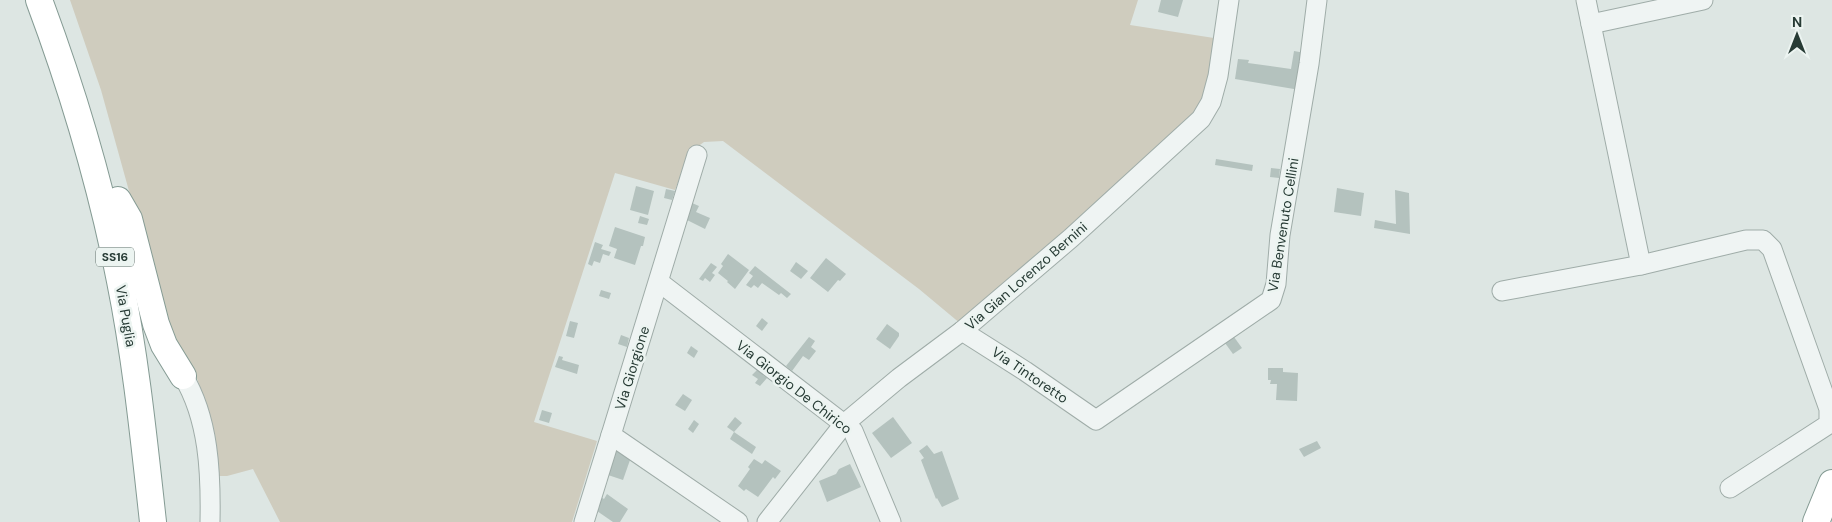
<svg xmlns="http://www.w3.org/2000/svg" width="1832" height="522" viewBox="0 0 1832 522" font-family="'DM Sans',sans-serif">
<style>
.green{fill:#cfccbe}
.building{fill:#b4c2be}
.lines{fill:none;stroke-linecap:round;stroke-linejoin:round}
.minor-casing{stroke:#9faca8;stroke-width:21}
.highway-casing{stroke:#859b94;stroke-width:28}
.minor{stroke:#eff4f3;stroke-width:19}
.highway{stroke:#fff;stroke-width:26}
.labels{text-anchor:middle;stroke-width:5;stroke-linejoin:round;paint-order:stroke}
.shield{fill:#ecf4f1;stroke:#62726d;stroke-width:1}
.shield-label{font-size:12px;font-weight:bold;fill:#273b35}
.street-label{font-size:14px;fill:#273b35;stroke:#ecf4f1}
</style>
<rect width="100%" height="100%" fill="#dde6e3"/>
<path class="green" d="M70,0H1138L1130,25L1214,38L1209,84L1194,114L961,324L919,289L723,141L704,142L690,152L675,190L615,173L534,422L597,441L572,522H280L253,469L227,476H218L212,427L195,372L179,353L166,333L144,237L129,191L101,90Z"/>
<g class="building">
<path d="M1161,0H1183L1178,17L1158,12Z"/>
<path d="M1294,51L1305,53L1300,90L1235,79L1238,59L1249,60L1248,63L1291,69Z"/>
<path d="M1216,159L1253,165L1252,171L1215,165Z"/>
<path d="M1271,168L1280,169L1279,178L1270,177Z"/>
<path d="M636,186L654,191L648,215L630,210Z"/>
<path d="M1337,188L1364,193L1361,216L1334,212Z"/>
<path d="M666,189L675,191L672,200L664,198Z"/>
<path d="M1395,190L1409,193L1410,234L1374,228L1375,220L1396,224Z"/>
<path d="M692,203L699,206L696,212L710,218L705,229L687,220Z"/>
<path d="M640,216L649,219L647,225L638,223Z"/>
<path d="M615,227L645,237L643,246H641L635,265L614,258L617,249L609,246Z"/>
<path d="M595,242L603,245L601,249L611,252L609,256L603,254L600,263L594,261L592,266L588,264Z"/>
<path d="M728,254L749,270L735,289L727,282L728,281L718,273L723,266L721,264Z"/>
<path d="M826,258L846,274L840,281L838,280L828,292L810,278Z"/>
<path d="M796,262L808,271L801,279L790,271Z"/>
<path d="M711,263L717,267L712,273L715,275L710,282L705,278L703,281L699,279Z"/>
<path d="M755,266L791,294L787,298L781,293L779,295L762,283L758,288L754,285L751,288L746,285L753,276L749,273Z"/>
<path d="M601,290L611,293L609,299L599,296Z"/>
<path d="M762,318L768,323L762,331L756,326Z"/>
<path d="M570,321L578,323L574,338L566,336Z"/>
<path d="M887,324L899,333V336L890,349L876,339Z"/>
<path d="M621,335L629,338L627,347L618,344Z"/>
<path d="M809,337L815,341L811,347L816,351L809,360L803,356L792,371L786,366Z"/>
<path d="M1234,337L1242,348L1233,354L1225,343Z"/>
<path d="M691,346L698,351L694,358L687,353Z"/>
<path d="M559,356L563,357L562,360L579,365L577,374L555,367Z"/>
<path d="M1268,368H1283V372L1298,373L1297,401L1276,400L1277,384H1270L1271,380H1268Z"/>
<path d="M757,370L767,378L760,386L755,383L758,379L752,375Z"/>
<path d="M683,394L692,400L685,411L675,405Z"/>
<path d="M542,410L552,413L549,423L539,420Z"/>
<path d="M735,417L742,423L734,432L727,427Z"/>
<path d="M893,417L912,443L891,458L872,433Z"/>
<path d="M694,420L699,424L693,433L688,429Z"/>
<path d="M734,432L756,447L752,454L730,439Z"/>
<path d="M1317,441L1321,448L1304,457L1299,449Z"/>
<path d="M927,445L934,454L942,451L959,499L942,507L937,498L936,499L921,460L924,458L919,451Z"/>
<path d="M616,450L630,460L623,480L608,475Z"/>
<path d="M754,459L762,464L765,460L781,471L775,479L773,477L758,497L746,489L744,491L738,486L750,469L748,467Z"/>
<path d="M850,464L861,487L827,502L819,481L836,474L839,469Z"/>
<path d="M607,494L628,509L620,522H613L597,511L601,497L604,499Z"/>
</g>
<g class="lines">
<g class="minor-casing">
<g id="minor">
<path d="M1586,0L1641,265"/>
<path d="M1591,24L1703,0"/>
<path d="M697,155L611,435L738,522"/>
<path d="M659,282L853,431L891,522"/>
<path d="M1502,291L1641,265L1746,240H1763L1772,249L1829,409V424L1730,488"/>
<path d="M962,331L1025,371L1096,420L1271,300L1276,284L1280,235L1309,64L1317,0"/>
<path d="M183,376C209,419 211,473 210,522"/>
<path d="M584,522L611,435"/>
<path d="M767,522L844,424L899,378L962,331L1071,238L1201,119L1211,102L1218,76L1229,0"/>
</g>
</g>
<g class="highway-casing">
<g id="highway">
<path d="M39,0C73,91 101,185 120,281C136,360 144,441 153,522"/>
<path d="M118,200L129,219L156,324L164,345L183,376"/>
<path d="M1816,522L1832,483"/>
</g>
</g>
<use href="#minor" class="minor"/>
<use href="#highway" class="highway"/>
</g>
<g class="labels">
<rect class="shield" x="96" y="247.5" width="38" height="19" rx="4"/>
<g class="shield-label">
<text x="115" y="261">SS16</text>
</g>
<g class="street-label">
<text transform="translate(1283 225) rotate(-81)" y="5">Via Benvenuto Cellini</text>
<text transform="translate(1026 276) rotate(-41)" y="5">Via Gian Lorenzo Bernini</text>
<text transform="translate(126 316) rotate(80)" y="5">Via Puglia</text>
<text transform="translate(632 368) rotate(-73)" y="5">Via Giorgione</text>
<text transform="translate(1030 375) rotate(34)" y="5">Via Tintoretto</text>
<text transform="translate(794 387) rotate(38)" y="5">Via Giorgio De Chirico</text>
</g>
</g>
<g transform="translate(1797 35)" stroke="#ecf4f1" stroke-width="4" paint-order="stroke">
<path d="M0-4L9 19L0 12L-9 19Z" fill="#273b35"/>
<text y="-8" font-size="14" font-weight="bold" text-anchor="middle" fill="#273b35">N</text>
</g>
</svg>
